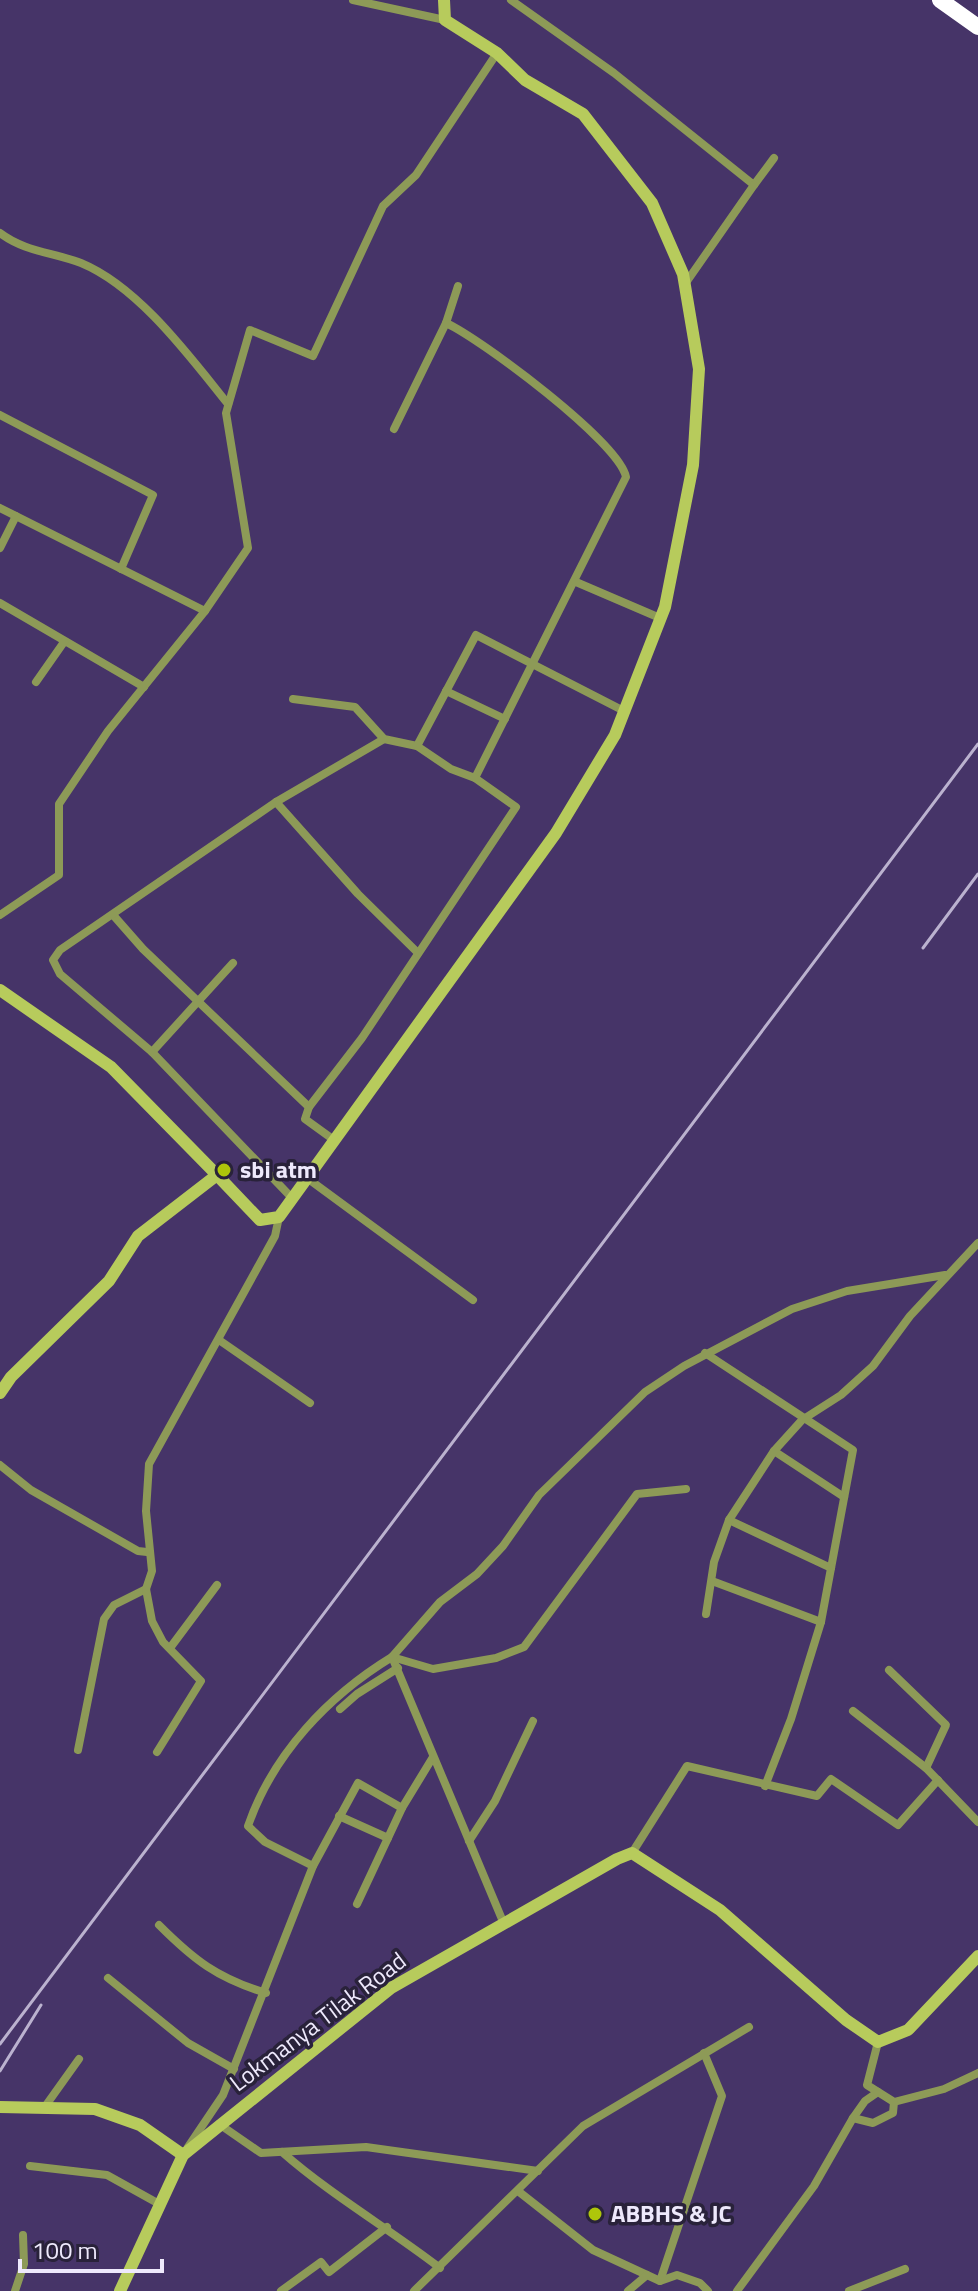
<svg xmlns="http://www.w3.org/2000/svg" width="978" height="2291" viewBox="0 0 978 2291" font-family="'Titillium Web',sans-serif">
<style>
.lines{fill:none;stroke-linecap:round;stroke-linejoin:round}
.street{stroke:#8d9a57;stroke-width:8}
.secondary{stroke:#b7cb5c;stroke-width:12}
.highway{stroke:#fff;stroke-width:16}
.rail{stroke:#bbb2cf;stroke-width:3}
.poi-dot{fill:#aec60a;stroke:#29223a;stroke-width:3}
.labels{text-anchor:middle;stroke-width:7;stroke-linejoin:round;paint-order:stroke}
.poi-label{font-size:24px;font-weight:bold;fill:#eee9fc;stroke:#29223a;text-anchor:start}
.street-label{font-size:24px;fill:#eee9fc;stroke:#29223a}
</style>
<rect width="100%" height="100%" fill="#463468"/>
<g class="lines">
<g class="street">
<path d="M353,0L445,20"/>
<path d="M511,0L614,73L754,185L774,158"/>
<path d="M0,233C25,252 53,252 81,263C139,287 190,357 228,404"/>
<path d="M685,284L754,185"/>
<path d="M446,323C481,339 619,442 626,477L475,778"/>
<path d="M0,415L153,495L121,569"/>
<path d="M394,429L446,323L458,286"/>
<path d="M0,508L205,611"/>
<path d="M0,548L16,516"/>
<path d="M576,582L660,618"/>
<path d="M0,603L144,687"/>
<path d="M36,682L64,642"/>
<path d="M446,691L505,719"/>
<path d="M293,699L355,707L384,739L417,746L451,769L475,778L516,807L362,1038L309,1107L305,1119L334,1140"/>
<path d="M417,746L476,635L624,711"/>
<path d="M276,802L358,894L418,953"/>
<path d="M0,915L59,875V804L108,731L205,611L248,548L226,413L250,330L313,356L383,206L416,175L497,53"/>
<path d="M114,916L143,949L309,1107"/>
<path d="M152,1052L233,963"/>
<path d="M307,1178L473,1300"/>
<path d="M292,1198L152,1052L60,974L53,960L60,950L276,802L384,739"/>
<path d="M219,1340L310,1403"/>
<path d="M705,1353L853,1450L821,1622L791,1719L765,1786"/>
<path d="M774,1451L844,1497"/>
<path d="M0,1465L31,1490L138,1551L147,1552"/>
<path d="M729,1520L831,1568"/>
<path d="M712,1581L821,1622"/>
<path d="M706,1614L714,1562L729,1520L774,1451L802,1420L841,1395L873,1366L910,1316L978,1243"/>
<path d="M170,1648L217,1585"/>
<path d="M889,1670L946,1725L926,1768"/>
<path d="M340,1709L357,1694L398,1668"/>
<path d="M853,1711L926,1768L978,1822"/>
<path d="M78,1750L104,1619L114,1605L146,1589"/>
<path d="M157,1752L201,1681L163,1642L152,1621L146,1589L152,1571L146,1511L149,1464L275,1236L279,1217"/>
<path d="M402,1808L433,1757"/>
<path d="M339,1816L388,1838"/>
<path d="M469,1841L495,1801L533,1721"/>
<path d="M632,1853L687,1766L817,1796L831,1779L898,1825L938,1780"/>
<path d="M313,1866L265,1842L248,1826C273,1754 328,1696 392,1657L433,1669L496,1658L524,1647L637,1494L686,1489"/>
<path d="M504,1924L392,1657L440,1602L477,1574L503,1546L539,1495L645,1392L684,1366L792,1309L847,1291L945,1275"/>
<path d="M159,1925C194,1960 217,1978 266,1993"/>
<path d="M108,1978L188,2043L234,2069"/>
<path d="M878,2042L867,2085L894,2102L944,2089L978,2073"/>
<path d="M44,2108L79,2059"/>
<path d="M853,2118L865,2101L878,2092"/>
<path d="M219,2124L261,2153L366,2147L538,2171"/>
<path d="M188,2147L223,2095L313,1866L358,1783L402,1808L357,1904"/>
<path d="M282,2152C331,2195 388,2228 440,2268"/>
<path d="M30,2166L107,2175L161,2205"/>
<path d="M518,2191L593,2250L660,2281L677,2275L700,2283L708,2291"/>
<path d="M660,2281L722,2096L704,2053"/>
<path d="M15,2291L24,2264L23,2235"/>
<path d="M281,2291L321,2262L329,2272L387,2227"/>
<path d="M414,2291L583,2126L749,2027"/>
<path d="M628,2291L647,2275"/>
<path d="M737,2291L814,2186L853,2118L873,2123L893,2113L894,2102"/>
<path d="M849,2291L905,2269"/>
</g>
<g class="secondary">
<path d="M0,990L111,1067L217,1175L138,1236L109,1281L11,1377L0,1393"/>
<path d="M217,1175L260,1220L279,1217L556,833L615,735L665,607L693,465L699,369L683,274L652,203L583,114L525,80L497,53L445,20L444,0"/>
<path d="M0,2107L95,2109L140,2125L183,2155"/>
<path d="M120,2291L183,2155L391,1988L617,1859L632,1853L720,1910L846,2020L878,2042L908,2030L978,1956"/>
</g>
<path class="highway" d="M940,0L978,27"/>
<g class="rail">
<path d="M923,948L978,874"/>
<path d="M0,2044L978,744"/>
<path d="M0,2071L41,2005"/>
</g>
</g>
<g class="poi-dot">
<circle cx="224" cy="1170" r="8"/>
<circle cx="595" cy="2214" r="8"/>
</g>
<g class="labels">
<g class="poi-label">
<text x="240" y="1178">sbi atm</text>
<text x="611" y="2222">ABBHS &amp; JC</text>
</g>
<g class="street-label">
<text transform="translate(318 2022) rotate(-37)" y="8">Lokmanya Tilak Road</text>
</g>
</g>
<path d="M20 2259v12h142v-12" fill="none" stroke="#eee9fc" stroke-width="4"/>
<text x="32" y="2259" font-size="24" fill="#eee9fc" stroke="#29223a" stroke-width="6" paint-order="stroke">100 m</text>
</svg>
